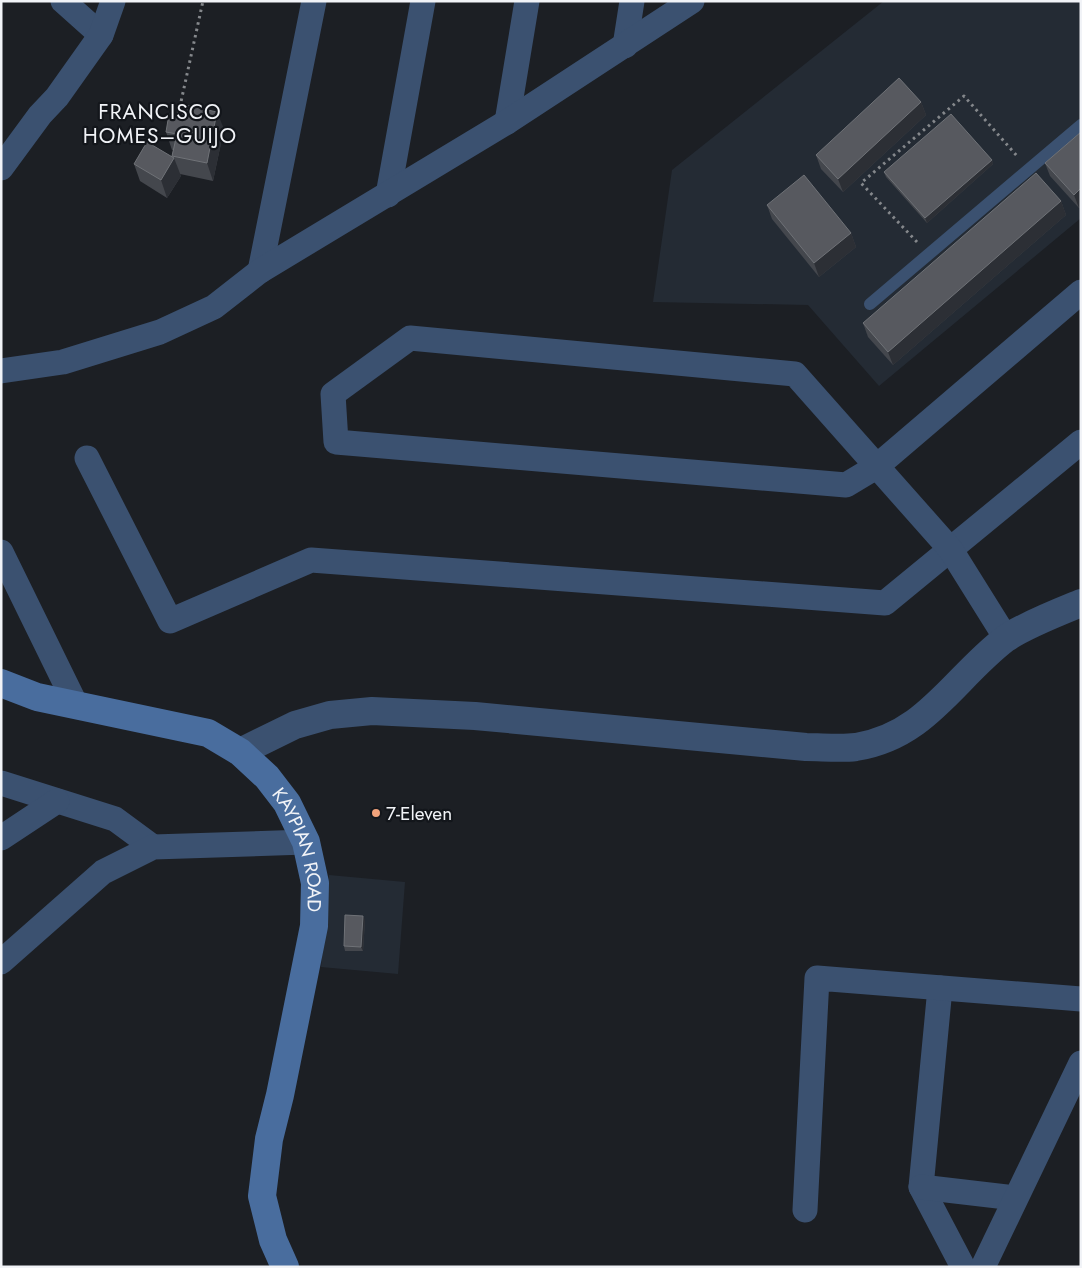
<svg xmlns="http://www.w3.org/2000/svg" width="1082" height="1268" viewBox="0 0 1082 1268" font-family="Jost,sans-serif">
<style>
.built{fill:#242b34}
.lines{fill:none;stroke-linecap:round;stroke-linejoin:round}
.path{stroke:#85888c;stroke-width:3;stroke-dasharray:2.5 4;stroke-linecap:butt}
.service{stroke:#3b5170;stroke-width:12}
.minor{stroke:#3b5170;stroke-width:25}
.tertiary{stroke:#3b5170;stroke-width:28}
.secondary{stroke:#496d9e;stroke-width:28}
.wall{fill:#44474d}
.shaded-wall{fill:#2c2f35}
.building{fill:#57595f;stroke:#6f7277}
.poi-dot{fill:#f1a27b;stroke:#13161b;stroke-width:2}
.labels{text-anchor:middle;stroke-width:4.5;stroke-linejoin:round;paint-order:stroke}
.poi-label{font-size:19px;fill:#f1f3f7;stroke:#13161b;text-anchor:start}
.street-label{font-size:19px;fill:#f1f3f7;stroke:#13161b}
.quarter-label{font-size:21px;letter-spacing:1px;fill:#f1f3f7;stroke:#13161b}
</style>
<rect width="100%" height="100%" fill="#1c1f24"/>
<g class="built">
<path d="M884,1H1081V218L879,386L808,305L653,302L672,170Z"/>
<path d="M329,875L405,882L398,974L321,967Z"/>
</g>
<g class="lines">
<g class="path">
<path d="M177,120L203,1"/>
<path d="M917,242L861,183L964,96L1017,156"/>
</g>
<path class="service" d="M870,304L1081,125"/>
<g class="minor">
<path d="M63,1L101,35"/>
<path d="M625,46L632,1"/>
<path d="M507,122L527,1"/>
<path d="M1,168L40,115L57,97L101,35L113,1"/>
<path d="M388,195L423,1"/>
<path d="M260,271L314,1"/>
<path d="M1,371L63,362L160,332L214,307L260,271L507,122L692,1"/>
<path d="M87,458L170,621L311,560L885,603L1081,442"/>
<path d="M1,552L76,705"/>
<path d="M1006,638L951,550L795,374L410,338L333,394L336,442L846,485L876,467L1081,292"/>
<path d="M1,783L115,819L153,847"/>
<path d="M1,838L57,801"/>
<path d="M1,962L103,872L153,847L306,842"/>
<path d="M940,988L921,1187L963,1267"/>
<path d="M921,1187L1015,1198"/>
<path d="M805,1210L817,978L1081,999"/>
<path d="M983,1267L1081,1063"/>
</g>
<path class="tertiary" d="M240,752L295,725L330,715L372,711L475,716L806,747C822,747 840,749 856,747C926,736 953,679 1005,639C1023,626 1059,612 1081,603"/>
<path class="secondary" id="s1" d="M1,683L37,697L208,733L240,752L267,777L287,803L306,842L315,883L314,926L280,1095L269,1139L262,1196L273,1240L285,1267"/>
</g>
<g class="wall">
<path d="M921,102L926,115L843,192L821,169L816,155Z"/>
<path d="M224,129L213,181L180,174L181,176L167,198L140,181L134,164L172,157L173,150H172L166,132Z"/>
<path d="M1081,132V206L1079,208L1050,176L1045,163Z"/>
<path d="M992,160L993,164L927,223L886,177L884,172Z"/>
<path d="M1061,201L1066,215L893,365L868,337L863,323Z"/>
<path d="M767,205L851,233L856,247L819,277L772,219Z"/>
<path d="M365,920L363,951H345L344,946Z"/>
</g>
<g class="shaded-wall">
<path d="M921,102L926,115L843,192L838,179Z"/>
<path d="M217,112L224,129L213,181L207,163Z"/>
<path d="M174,158L181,176L167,198L161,180Z"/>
<path d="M992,160L993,164L927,223L925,218Z"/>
<path d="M1081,188V206L1079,208L1074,195Z"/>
<path d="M1061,201L1066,215L893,365L888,352Z"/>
<path d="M851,233L856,247L819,277L814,263Z"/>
<path d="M363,916L365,920L363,951L361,947Z"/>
</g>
<g class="building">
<path d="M899,78L921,102L838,179L816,155Z"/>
<path d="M185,105L217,112L207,163L172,156L177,134L166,132L169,114L182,117Z"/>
<path d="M951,114L992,160L925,218L884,172Z"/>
<path d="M1081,132V188L1074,195L1045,163Z"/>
<path d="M147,142L174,158L161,180L134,164Z"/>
<path d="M1036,173L1061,201L888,352L863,323Z"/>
<path d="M804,175L851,233L814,263L767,205Z"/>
<path d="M345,915L363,916L361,947L344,946Z"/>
</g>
<circle class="poi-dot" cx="376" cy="813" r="5"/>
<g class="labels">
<g class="poi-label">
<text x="386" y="820">7-Eleven</text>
</g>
<g class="street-label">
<text dy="7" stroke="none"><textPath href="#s1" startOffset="369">KAYPIAN ROAD</textPath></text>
</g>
<g class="quarter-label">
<text x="160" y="119">FRANCISCO<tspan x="160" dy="24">HOMES–GUIJO</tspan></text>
</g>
</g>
<rect width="1082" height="1268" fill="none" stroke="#f1f3f7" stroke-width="5"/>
</svg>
